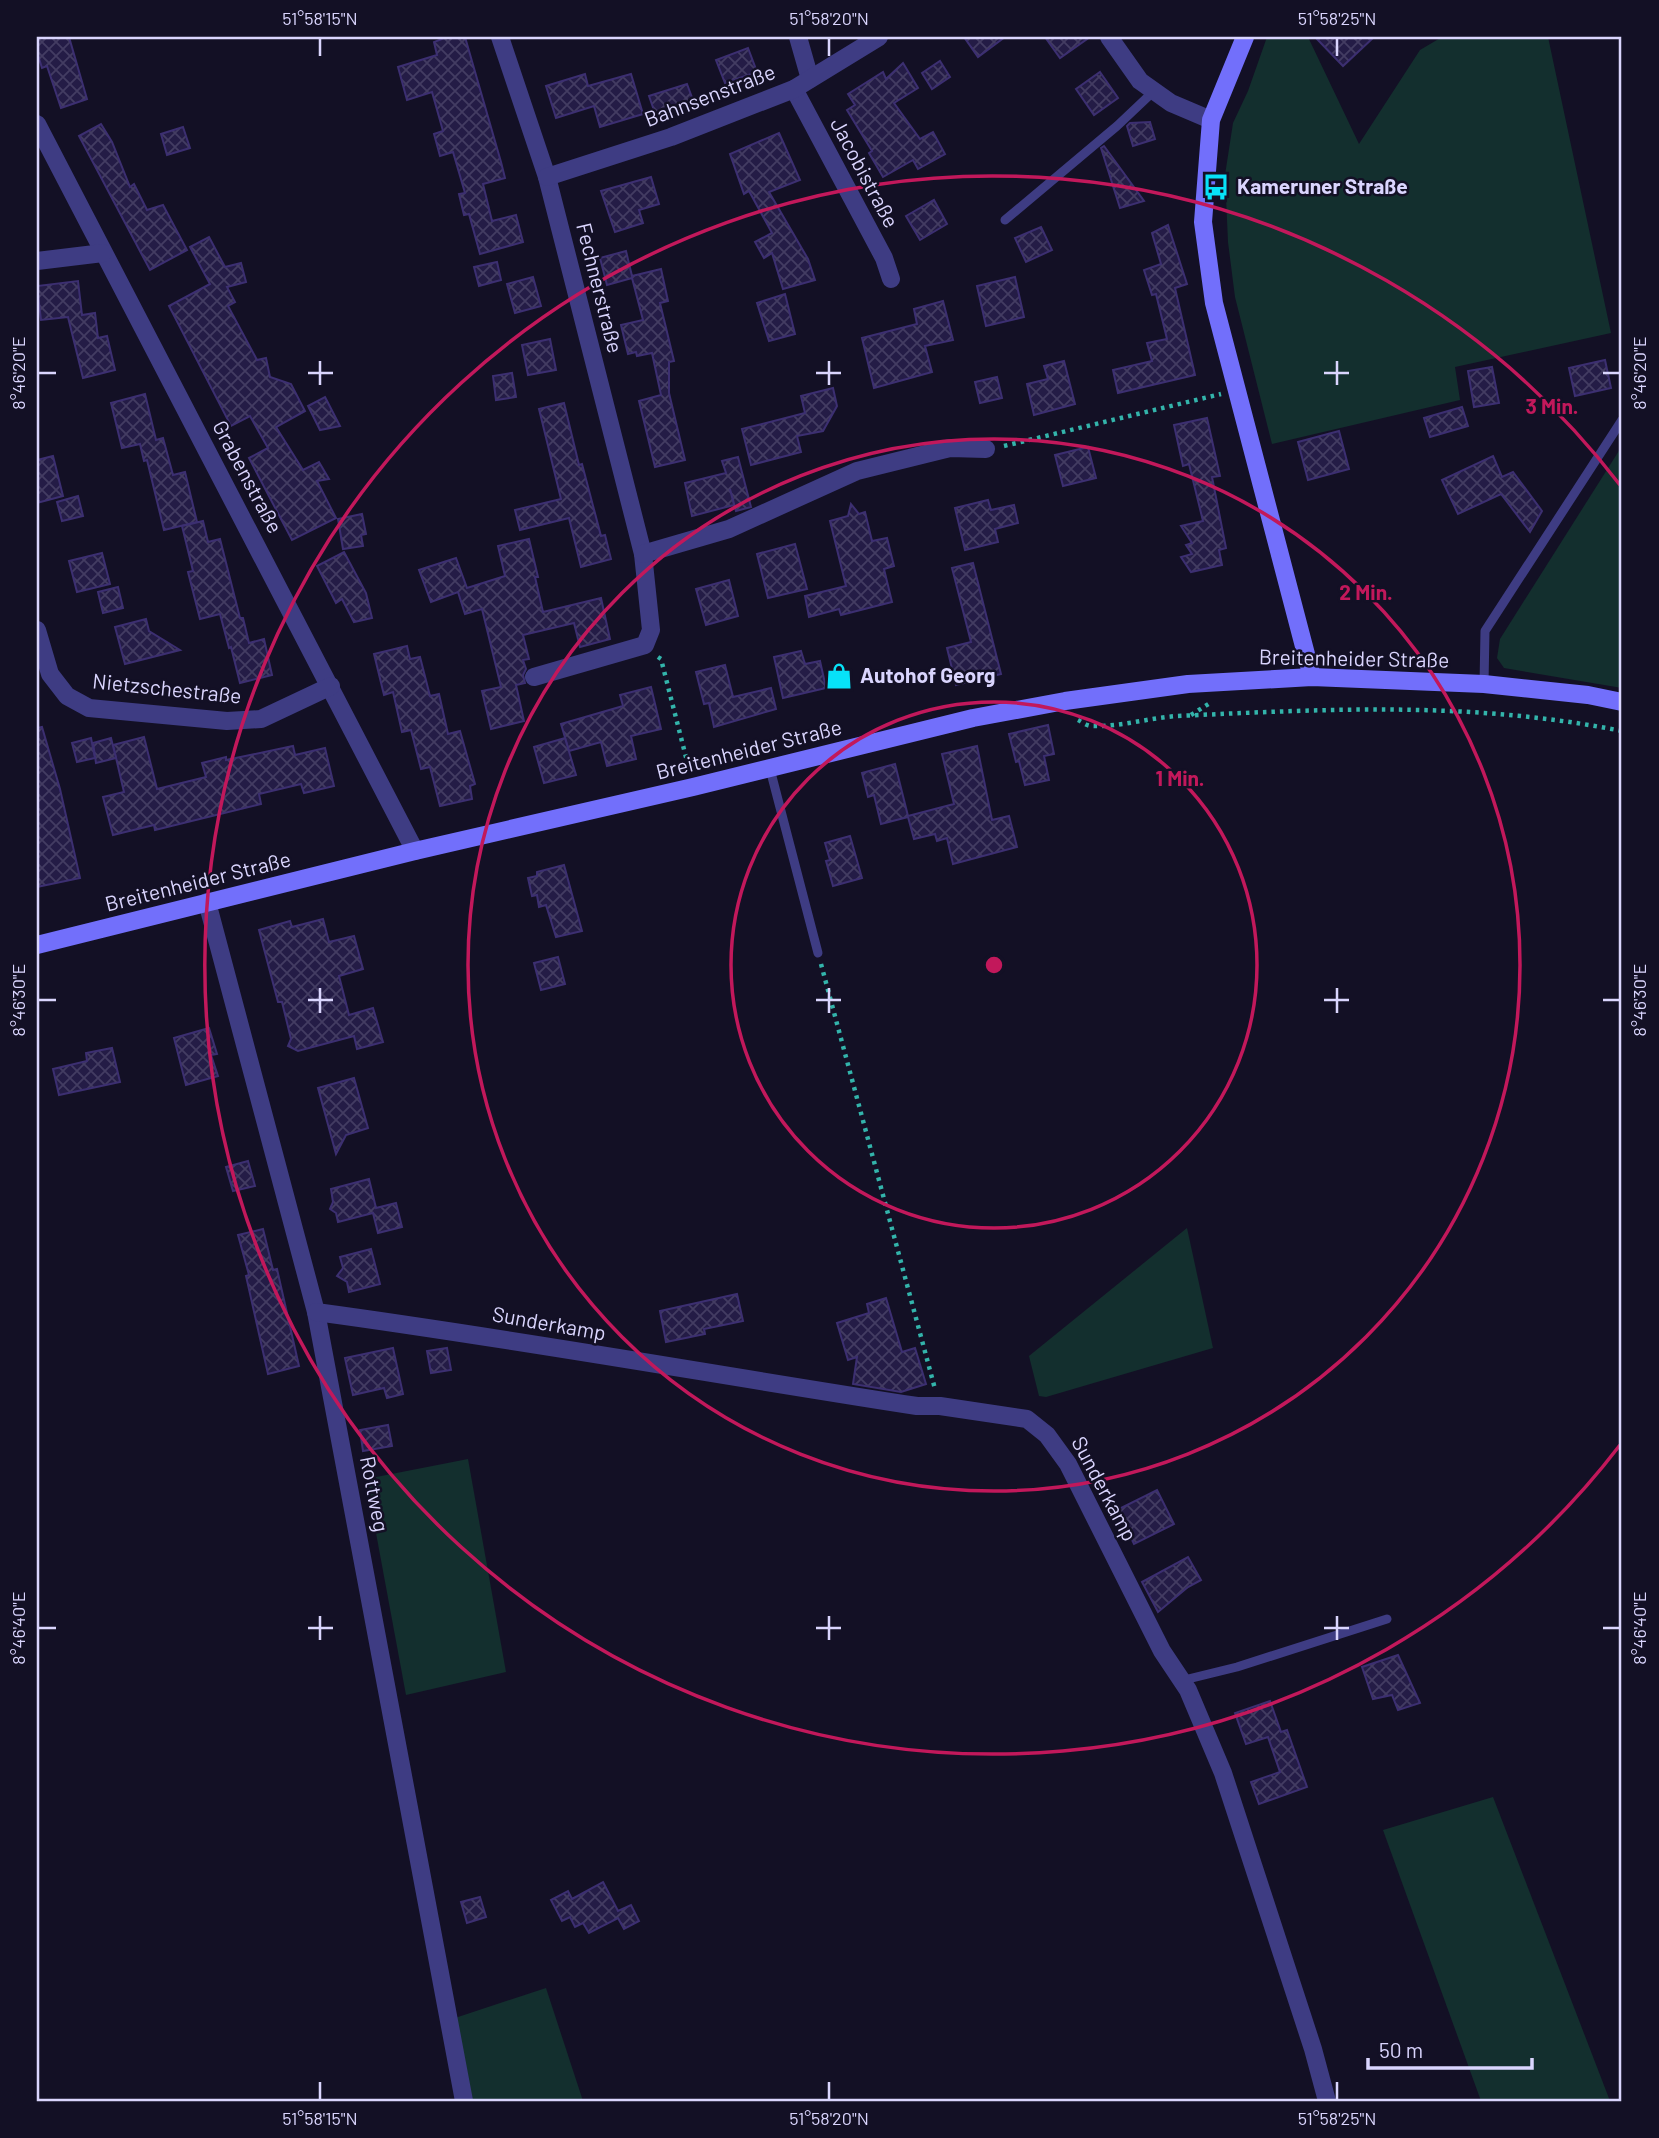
<svg xmlns="http://www.w3.org/2000/svg" width="1659" height="2138" viewBox="0 0 1659 2138" font-family="Barlow,sans-serif">
<style>
.green{fill:#132f2e}
.building{fill:url(#building-cross-hatch);stroke:#3c2f71;stroke-width:2}
.lines{fill:none;stroke-linecap:round;stroke-linejoin:round}
.path{stroke:#33b4ab;stroke-width:4.5;stroke-dasharray:3.5 5;stroke-linecap:butt}
.lane{stroke:#3e3c83;stroke-width:9}
.street{stroke:#3e3c83;stroke-width:18}
.secondary{stroke:#726ffb;stroke-width:18}
.ticks{fill:none;stroke:#dad5fe;stroke-width:2.5}
.ring{fill:none;stroke:#c2185b;stroke-width:3.5}
.labels{text-anchor:middle;stroke-width:5;stroke-linejoin:round;paint-order:stroke}
.street-label{font-size:21px;fill:#dad5fe;stroke:#131025}
.poi-label{font-size:21px;font-weight:bold;fill:#dad5fe;stroke:#131025;text-anchor:start}
.centre{fill:#c2185b;stroke:#131025;stroke-width:3.5}
.ring-label{font-size:21px;text-anchor:middle;font-weight:bold;fill:#c2185b;stroke:#131025;stroke-width:5;stroke-linejoin:round;paint-order:stroke}
.neatline{fill:none;stroke:#dad5fe;stroke-width:2.5}
.ticks-label{font-size:18px;text-anchor:middle;fill:#dad5fe}
</style>
<defs>
<pattern id="building-cross-hatch" width="8" height="8" patternUnits="userSpaceOnUse" patternTransform="scale(1.75)"><rect width="8" height="8" fill="#241c46"/><path d="M0 0l8 8M0 8l8-8" fill="none" stroke="#433c62"/></pattern>
</defs>
<rect width="100%" height="100%" fill="#131025"/>
<g class="green">
<path d="M1267,37H1308L1359,144L1420,50L1442,37H1548L1611,333L1455,367L1460,400L1272,444L1235,297L1228,242L1225,175L1233,123L1248,91Z"/>
<path d="M1622,446V688L1504,668L1497,658L1500,639Z"/>
<path d="M1187,1228L1213,1348L1046,1397L1039,1396L1029,1356Z"/>
<path d="M468,1459L506,1672L406,1695L366,1479Z"/>
<path d="M1493,1797L1610,2101H1481L1383,1830Z"/>
<path d="M546,1988L583,2101H472L455,2018Z"/>
</g>
<g class="building">
<path d="M37,37H69L87,99L61,108L47,66L42,68L37,52Z"/>
<path d="M447,37H465L501,162L505,178L483,184L492,221L516,215L523,242L480,254L469,214L464,215L459,194L465,193L453,152L440,156L434,134L443,131L432,92L407,100L398,67L437,55L434,42Z"/>
<path d="M964,37H1005L978,57Z"/>
<path d="M1045,37H1090L1060,58Z"/>
<path d="M1315,37H1374L1343,66Z"/>
<path d="M748,48L757,72L725,83L716,60Z"/>
<path d="M940,61L950,77L932,89L922,73Z"/>
<path d="M903,63L918,88L894,103L920,139L933,132L945,154L918,169L913,160L883,177L869,153L872,151L847,110L855,105L848,94L883,72L886,79Z"/>
<path d="M1100,72L1118,98L1094,115L1076,89Z"/>
<path d="M585,74L588,86L631,74L643,114L600,127L594,106L556,118L546,86Z"/>
<path d="M687,84L694,103L656,116L649,96Z"/>
<path d="M1150,122L1155,139L1133,146L1127,126L1130,123Z"/>
<path d="M101,124L112,142L130,187L134,184L147,210L163,205L187,250L150,270L79,136Z"/>
<path d="M183,127L190,148L167,155L161,134Z"/>
<path d="M779,133L800,180L769,192L808,259L815,280L783,289L772,253L764,258L755,242L772,233L749,191L744,194L730,154Z"/>
<path d="M1104,146L1144,201L1120,208L1101,148Z"/>
<path d="M651,177L659,204L639,210L643,223L615,232L601,191Z"/>
<path d="M934,200L947,224L920,240L906,216Z"/>
<path d="M1168,225L1187,284L1175,288L1195,375L1118,393L1113,370L1152,361L1147,343L1167,339L1156,294L1152,295L1144,270L1161,264L1152,233Z"/>
<path d="M1041,227L1052,250L1026,262L1015,238Z"/>
<path d="M209,237L225,267L241,263L246,282L227,287L235,302L228,306L257,360L266,358L270,377L291,384L305,411L276,427L303,470L319,462L329,479L317,481L336,518L292,540L249,458L268,448L250,416L231,426L169,306L210,284L190,247Z"/>
<path d="M626,251L632,276L661,269L668,301L660,303L674,361L669,362V393L685,460L655,467L639,401L661,395L652,353L637,356L636,352L628,354L621,325L643,320L632,278L607,285L600,258Z"/>
<path d="M497,262L501,280L479,286L474,267Z"/>
<path d="M533,277L541,306L515,313L507,284Z"/>
<path d="M1015,277L1024,317L986,326L977,286Z"/>
<path d="M78,281L82,315L95,313L98,338L107,336L115,370L83,378L68,317L41,320L37,286Z"/>
<path d="M785,294L795,334L769,341L757,303Z"/>
<path d="M943,301L953,340L925,346L932,372L874,388L862,338L917,324L914,309Z"/>
<path d="M550,339L556,370L528,375L522,345Z"/>
<path d="M1605,360L1611,388L1575,396L1569,368Z"/>
<path d="M1064,361L1075,404L1034,415L1027,384L1048,379L1044,366Z"/>
<path d="M1492,367L1499,403L1474,407L1468,371Z"/>
<path d="M512,373L516,397L496,400L493,376Z"/>
<path d="M997,377L1002,398L980,403L975,382Z"/>
<path d="M833,388L837,406L823,431L797,436L801,452L751,465L742,429L805,413L801,396Z"/>
<path d="M145,394L156,440L163,438L173,475L185,472L197,522L164,530L147,460L144,461L140,444L122,448L111,403Z"/>
<path d="M325,397L340,426L320,430L308,406Z"/>
<path d="M564,403L579,465L582,464L601,536L605,535L611,559L581,567L569,518L520,530L515,510L561,499L539,409Z"/>
<path d="M1462,407L1468,426L1430,437L1424,418Z"/>
<path d="M1207,418L1220,476L1212,477L1226,548L1219,550L1222,565L1191,572L1181,557L1192,554L1186,545L1192,543L1181,526L1203,521L1189,464L1183,466L1174,425Z"/>
<path d="M1339,431L1349,469L1308,480L1298,442Z"/>
<path d="M1088,447L1096,478L1063,486L1055,455Z"/>
<path d="M53,456L63,496L37,503V460Z"/>
<path d="M1493,456L1502,477L1513,472L1542,511L1530,532L1501,494L1458,514L1442,480Z"/>
<path d="M738,457L751,507L736,511L730,489L734,505L692,516L685,483L726,473L722,461Z"/>
<path d="M78,496L83,516L62,521L57,502Z"/>
<path d="M988,500L991,510L1014,505L1018,523L995,529L998,542L965,550L955,508Z"/>
<path d="M851,504L859,514L865,512L872,541L887,538L894,566L884,569L892,602L841,615L839,609L809,617L805,596L846,586L830,521L848,516Z"/>
<path d="M362,514L366,534L361,535L363,546L343,549L338,519Z"/>
<path d="M203,521L208,542L220,539L240,618H243L249,643L264,639L272,675L240,683L231,647L229,648L220,614L200,619L188,572L193,571L182,526Z"/>
<path d="M529,539L538,577H535L543,612L601,598L610,639L580,647L574,623L523,635L529,659L523,660L526,669L523,675L525,683L516,685L524,721L491,729L482,691L501,687L482,609L465,614L458,592L431,602L419,570L456,558L467,588L505,576L498,546Z"/>
<path d="M795,544L807,589L768,598L757,554Z"/>
<path d="M344,552L366,593L372,618L354,622L342,599L336,603L317,566Z"/>
<path d="M102,553L110,584L77,592L69,561Z"/>
<path d="M973,563L1001,674L956,685L947,648L971,642L952,568Z"/>
<path d="M729,580L738,616L706,625L696,589Z"/>
<path d="M118,587L123,608L103,613L98,592Z"/>
<path d="M146,619L149,631L180,650L125,664L115,627Z"/>
<path d="M407,646L410,659L420,657L430,696L439,694L448,734L460,731L475,784L470,786L472,799L440,806L430,767L421,769L411,730L402,732L393,692L384,695L374,654Z"/>
<path d="M801,651L805,664L820,661L826,688L783,698L774,657Z"/>
<path d="M725,665L733,697L771,688L776,709L714,727L709,703L704,704L696,672Z"/>
<path d="M651,687L661,729L631,736L636,759L607,766L601,742L569,751L561,724L623,706L620,695Z"/>
<path d="M1048,725L1054,754L1044,756L1049,780L1025,785L1019,761L1016,762L1009,734Z"/>
<path d="M42,727L60,789L80,878L37,887V728Z"/>
<path d="M144,737L157,789L206,777L202,763L226,757V760L293,746L295,755L325,748L334,786L304,793L301,784L259,794L261,804L155,830L154,825L113,835L103,797L124,792L113,745Z"/>
<path d="M91,738L95,758L77,762L72,743Z"/>
<path d="M111,738L116,758L96,763L93,743Z"/>
<path d="M565,738L576,775L544,783L534,747Z"/>
<path d="M977,746L992,820L1009,816L1017,847L953,864L947,838L937,841L935,834L914,839L908,817L881,824L874,795L868,797L862,773L895,764L908,816L954,804L942,754Z"/>
<path d="M850,836L862,878L833,886L826,861L830,860L825,843Z"/>
<path d="M564,865L582,931L556,937L546,905L539,907L537,895L532,896L528,878L537,876V872Z"/>
<path d="M323,919L329,942L354,936L363,969L339,976L349,1015L373,1008L383,1042L357,1049L354,1036L298,1051L288,1046L291,1039L282,1002H278L259,930L290,921L292,927Z"/>
<path d="M558,957L565,984L541,990L534,963Z"/>
<path d="M209,1028L217,1054L211,1055L218,1076L186,1085L174,1038Z"/>
<path d="M112,1048L120,1082L59,1095L53,1069L87,1061L86,1053Z"/>
<path d="M354,1078L368,1128L346,1135L336,1154L318,1088Z"/>
<path d="M248,1161L255,1186L233,1191L226,1167Z"/>
<path d="M369,1179L376,1208L396,1203L402,1227L378,1233L373,1213L338,1222L336,1213L330,1209L333,1202L331,1189Z"/>
<path d="M263,1229L273,1270L277,1269L299,1366L268,1374L246,1276L249,1275L238,1235Z"/>
<path d="M371,1249L380,1284L349,1292L347,1282L337,1276L343,1268L340,1257Z"/>
<path d="M737,1294L743,1321L704,1329L705,1334L666,1342L660,1311Z"/>
<path d="M886,1298L902,1352L915,1348L926,1384L901,1392L853,1384L857,1357L848,1360L837,1323L869,1313L867,1304Z"/>
<path d="M393,1348L403,1394L387,1398L384,1388L353,1395L345,1358Z"/>
<path d="M447,1348L451,1370L431,1373L427,1351Z"/>
<path d="M388,1425L392,1446L363,1451L360,1430Z"/>
<path d="M1157,1490L1174,1524L1134,1544L1117,1510Z"/>
<path d="M1188,1557L1201,1580L1188,1587L1158,1612L1142,1582Z"/>
<path d="M1398,1655L1420,1703L1398,1710L1392,1695L1373,1699L1362,1667Z"/>
<path d="M1270,1701L1281,1732L1287,1730L1307,1787L1259,1804L1251,1782L1280,1772L1268,1737L1246,1744L1235,1713Z"/>
<path d="M603,1882L618,1911L631,1905L639,1921L624,1929L618,1918L589,1933L583,1923L575,1927L570,1917L562,1921L551,1900L568,1891L572,1899Z"/>
<path d="M480,1897L486,1917L467,1923L461,1902Z"/>
</g>
<g class="lines">
<g class="path">
<path d="M1004,446L1221,394"/>
<path d="M658,657L661,659L689,769"/>
<path d="M1191,715L1210,703"/>
<path d="M1078,720C1082,722 1087,726 1092,726C1119,727 1149,718 1177,716C1330,709 1470,701 1622,731"/>
<path d="M821,964L935,1389"/>
</g>
<g class="lane">
<path d="M1005,220L1117,126L1154,91"/>
<path d="M1484,684L1485,631L1622,420"/>
<path d="M770,769L818,953"/>
<path d="M1184,1680L1237,1667L1387,1619"/>
</g>
<g class="street">
<path d="M500,37L547,177L643,554L651,630L645,645L534,677"/>
<path d="M798,37L810,79"/>
<path d="M1109,37L1140,81L1171,103L1211,120"/>
<path d="M794,89L884,258L891,279"/>
<path d="M37,124L415,851"/>
<path d="M547,177L671,137L794,89L879,37"/>
<path d="M37,261L103,253"/>
<path d="M643,554L729,529L857,471L950,448L986,449"/>
<path d="M37,630L50,674L67,696L89,708L227,721L261,719L331,686"/>
<path d="M207,902L316,1312L464,2101"/>
<path d="M316,1312C517,1339 716,1375 917,1406H940L1027,1419L1047,1435L1068,1464L1162,1651L1188,1690L1223,1773L1313,2049L1327,2101"/>
</g>
<g class="secondary">
<path d="M1245,37L1211,120L1203,222L1214,303L1312,677"/>
<path d="M37,945L415,851L693,787L973,718L1065,701L1188,684L1312,677L1484,684L1588,695L1622,702"/>
</g>
</g>
<path class="ticks" d="M320,38V56M829,38V56M1337,38V56M320,361V385M829,361V385M1337,361V385M38,373H56M308,373H333M816,373H841M1324,373H1349M1603,373H1620M320,988V1013M829,988V1013M1337,988V1013M38,1000H56M308,1000H333M816,1000H841M1324,1000H1349M1603,1000H1620M320,1616V1640M829,1616V1640M1337,1616V1640M38,1628H56M308,1628H333M816,1628H841M1324,1628H1349M1603,1628H1620M320,2082V2100M829,2082V2100M1337,2082V2100"/>
<g class="ring">
<circle cx="994" cy="965" r="263"/>
<circle cx="994" cy="965" r="526"/>
<path d="M1620 1445A789 789 0 1 1 1620 485"/>
</g>
<defs>
<g id="bus-bare" transform="scale(2.1)"><path d="M-5-6H5V4H4V6H2V4H-2V6H-4V4H-5ZM-3.5-4V0h7V-4ZM-3.5 1.2v1.5H-2V1.2ZM2 1.2v1.5H3.5V1.2Z" fill="#07e2f8" stroke="#131025" stroke-width="2.5" paint-order="stroke"/></g>
<g id="shop-bare" transform="scale(2.1)"><path d="M-5-2.5h2.3a2.7 3.5 0 0 1 5.4 0H5L5.5 6h-11ZM-1.5-2.5h3a1.5 2.3 0 0 0-3 0Z" fill="#07e2f8" stroke="#131025" stroke-width="2.5" paint-order="stroke"/></g>
</defs>
<g fill-rule="evenodd">
<use href="#bus-bare" x="1216" y="187"/>
<use href="#shop-bare" x="839" y="676"/>
</g>
<g class="labels">
<g class="street-label">
<text transform="translate(710 96) rotate(-21)" y="7">Bahnsenstraße</text>
<text transform="translate(864 173) rotate(62)" y="7">Jacobistraße</text>
<text transform="translate(599 288) rotate(76)" y="7">Fechnerstraße</text>
<text transform="translate(247 477) rotate(62)" y="7">Grabenstraße</text>
<text transform="translate(1354 659) rotate(1)" y="7">Breitenheider Straße</text>
<text transform="translate(167 689) rotate(6)" y="7">Nietzschestraße</text>
<text transform="translate(749 750) rotate(-14)" y="7">Breitenheider Straße</text>
<text transform="translate(198 882) rotate(-14)" y="7">Breitenheider Straße</text>
<text transform="translate(549 1324) rotate(10)" y="7">Sunderkamp</text>
<text transform="translate(1104 1489) rotate(62)" y="7">Sunderkamp</text>
<text transform="translate(374 1494) rotate(79)" y="7">Rottweg</text>
</g>
<g class="poi-label">
<text x="1237" y="194">Kameruner Straße</text>
<text x="860" y="683">Autohof Georg</text>
</g>
</g>
<circle cx="994" cy="965" r="10" class="centre"/>
<g class="ring-label">
<text x="1552" y="414">3 Min.</text>
<text x="1366" y="600">2 Min.</text>
<text x="1180" y="786">1 Min.</text>
</g>
<rect width="1659" height="2138" fill="none" stroke="#131025" stroke-width="77"/>
<path d="M1368 2058v10h164v-10" fill="none" stroke="#dad5fe" stroke-width="3.5"/>
<text x="1379" y="2058" font-size="21" fill="#dad5fe" stroke="#131025" stroke-width="5" paint-order="stroke">50 m</text>
<rect x="38" y="38" width="1582" height="2062" class="neatline"/>
<g class="ticks-label">
<text x="320" y="25">51°58'15"N</text>
<text x="829" y="25">51°58'20"N</text>
<text x="1337" y="25">51°58'25"N</text>
<text transform="translate(1640 373) rotate(-90)" y="6">8°46'20"E</text>
<text transform="translate(19 373) rotate(-90)" y="6">8°46'20"E</text>
<text transform="translate(1640 1000) rotate(-90)" y="6">8°46'30"E</text>
<text transform="translate(19 1000) rotate(-90)" y="6">8°46'30"E</text>
<text transform="translate(1640 1628) rotate(-90)" y="6">8°46'40"E</text>
<text transform="translate(19 1628) rotate(-90)" y="6">8°46'40"E</text>
<text x="320" y="2125">51°58'15"N</text>
<text x="829" y="2125">51°58'20"N</text>
<text x="1337" y="2125">51°58'25"N</text>
</g>
</svg>
